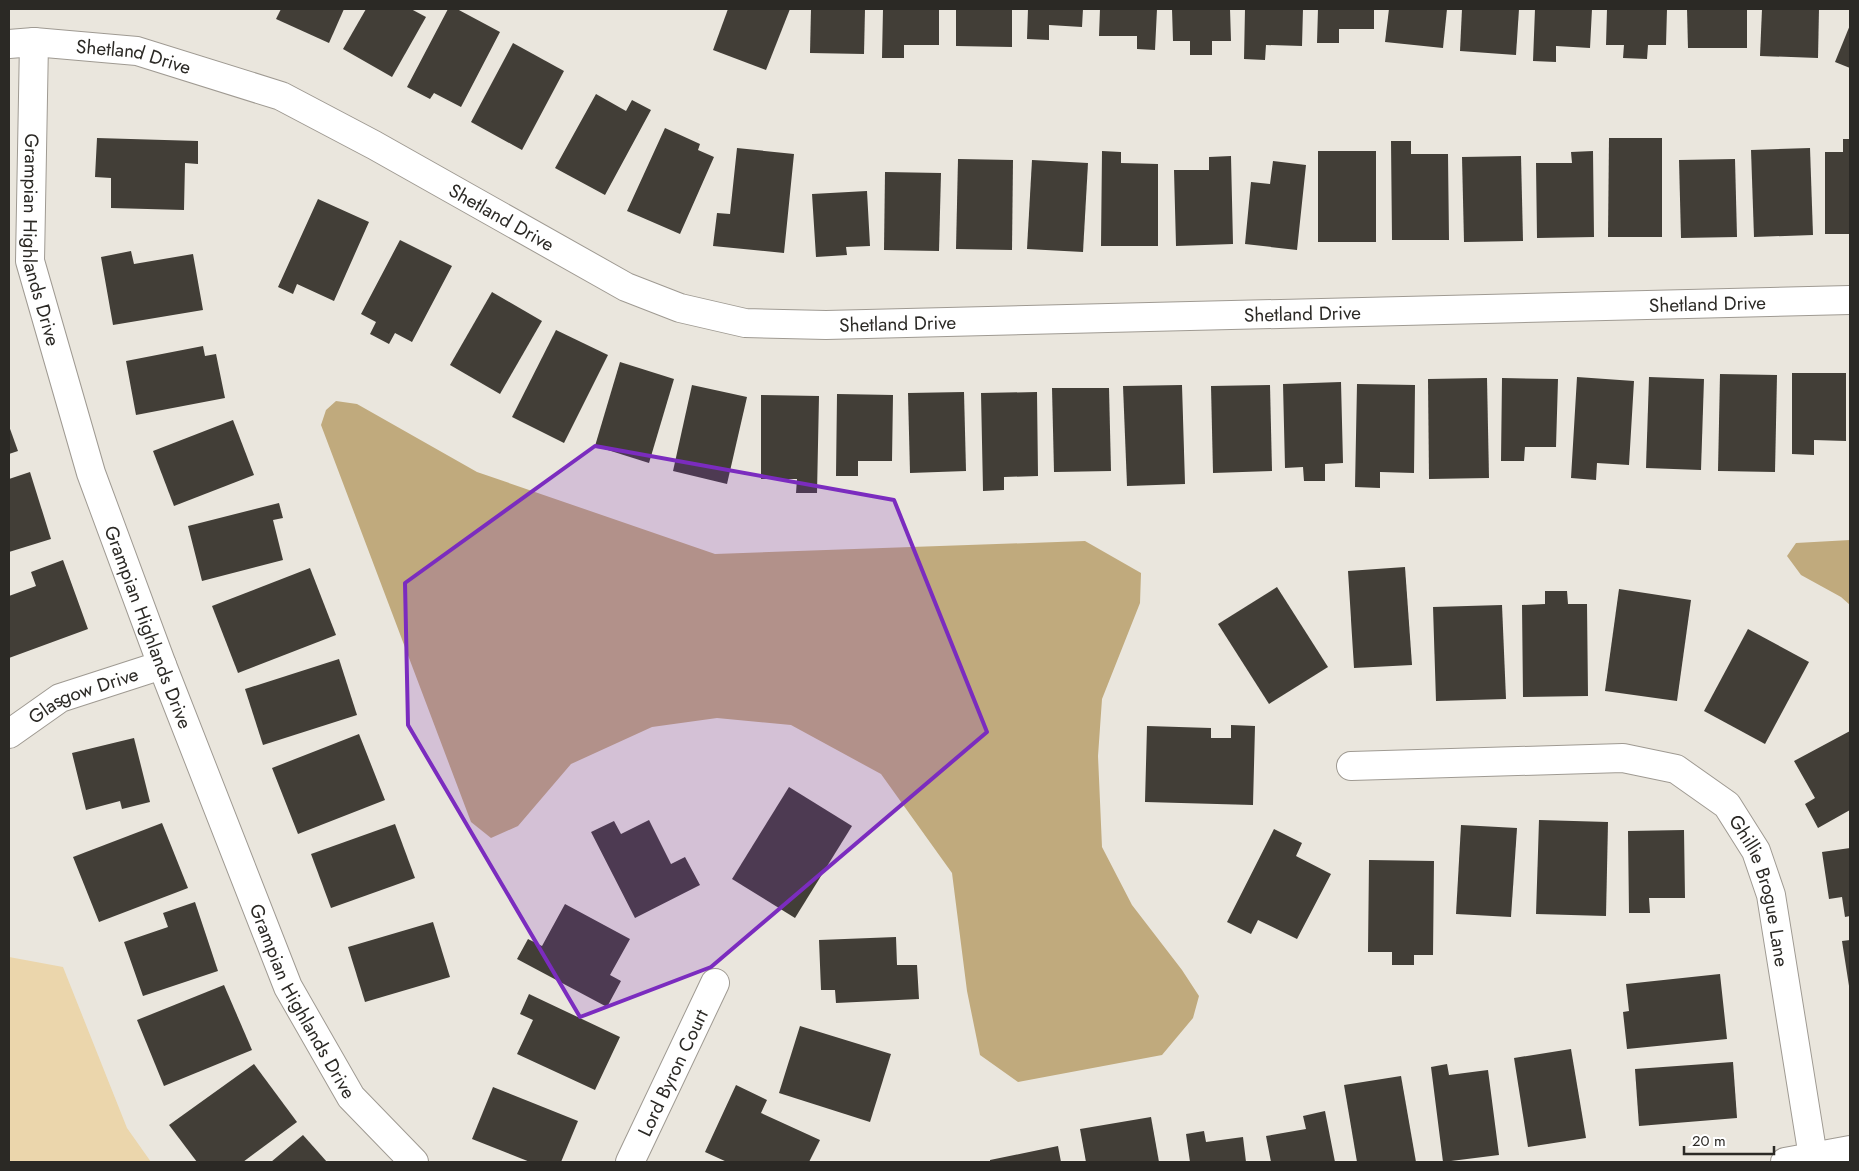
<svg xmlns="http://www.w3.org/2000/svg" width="1859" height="1171" viewBox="0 0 1859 1171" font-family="Jost,sans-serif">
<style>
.green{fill:#ebd6ac}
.water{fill:#c0aa7d}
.building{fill:#423e37}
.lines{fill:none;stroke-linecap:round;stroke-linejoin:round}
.minor-casing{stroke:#9f9a92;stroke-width:30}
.minor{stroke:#fff;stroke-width:28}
.marked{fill:#7b2cbf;fill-opacity:0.2;stroke:#7b2cbf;stroke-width:4;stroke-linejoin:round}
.labels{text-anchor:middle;stroke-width:5;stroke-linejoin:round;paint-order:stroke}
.street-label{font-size:19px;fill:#2b2925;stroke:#fff}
</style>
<rect width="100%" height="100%" fill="#eae6dd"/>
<path class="green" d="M9,957L63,967L127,1128L151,1162H9Z"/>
<g class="water">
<path d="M336,401L357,404L477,472L715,554L1085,541L1141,573L1140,603L1102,699L1098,756L1102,847L1132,905L1182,970L1199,996L1193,1018L1162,1055L1018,1082L980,1055L967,991L952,873L881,774L791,725L717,718L652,727L571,764L518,826L491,838L471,822L321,425L326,410Z"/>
<path d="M1850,540V605L1841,597L1801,575L1787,556L1796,543Z"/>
</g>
<g class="building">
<path d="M281,9H344L329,43L276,19Z"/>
<path d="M366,9H411L426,17L392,77L343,49Z"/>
<path d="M448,9H457L500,32L461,107L434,93L430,99L407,87Z"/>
<path d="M728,9H790L766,70L713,50Z"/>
<path d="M811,9H865L864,54L810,53Z"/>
<path d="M883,9H939V45H904V58H882Z"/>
<path d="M956,9H1012V47L956,46Z"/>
<path d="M1028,9H1083L1082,27L1049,25V40L1027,39Z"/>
<path d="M1100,9H1157L1155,50L1137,49V36H1099Z"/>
<path d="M1172,9H1230L1231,41H1212V55H1190V41H1173Z"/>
<path d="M1245,9H1303L1302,46L1266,45L1265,60L1244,59Z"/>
<path d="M1318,9H1374V29H1339V43H1317Z"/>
<path d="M1389,9H1447L1443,48L1385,42Z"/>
<path d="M1462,9H1519L1516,55L1460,51Z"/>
<path d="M1535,9H1592L1590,48L1556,46V62L1533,61Z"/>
<path d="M1607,9H1667L1666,45H1648L1647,59L1623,58L1624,45H1606Z"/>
<path d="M1687,9H1747V48H1688Z"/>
<path d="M1762,9H1819L1818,58L1760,56Z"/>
<path d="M1850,25V68L1835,62Z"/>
<path d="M513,43L564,71L522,150L471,122Z"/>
<path d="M596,94L626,111L632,100L651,110L605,195L555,168Z"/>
<path d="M665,128L700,144L698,150L714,157L680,234L627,211Z"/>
<path d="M97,138L198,141V164L185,163L184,210L111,208V178L95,177Z"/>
<path d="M1609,138H1662V237H1608Z"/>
<path d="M1843,139H1850V234H1825V152H1843Z"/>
<path d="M1391,141H1411V154H1448L1449,240H1392Z"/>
<path d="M737,148L794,154L784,253L713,246L717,213L730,214Z"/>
<path d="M1810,148L1813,235L1754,237L1751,150Z"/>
<path d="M1102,151L1121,152V163L1158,164V246H1101Z"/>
<rect x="1318" y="151" width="58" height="91"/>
<path d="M1593,151L1594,237L1537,238L1536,163H1572L1571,152Z"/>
<path d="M1231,156L1233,244L1176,246L1174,170H1209V157Z"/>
<path d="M1521,156L1523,241L1464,242L1462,157Z"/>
<path d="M958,159L1013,160L1012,250L956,249Z"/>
<path d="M1735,159L1737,237L1681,238L1679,160Z"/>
<path d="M1032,160L1088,163L1083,252L1027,249Z"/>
<path d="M1273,161L1306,165L1297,250L1245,244L1251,182L1270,184Z"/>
<path d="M885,172L941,173L939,251L884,250Z"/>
<path d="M867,191L870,246L846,247L847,255L816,257L812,194Z"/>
<path d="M318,199L369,222L334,301L297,284L293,294L278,287Z"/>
<path d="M400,240L452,266L412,342L395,333L389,344L370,334L376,322L361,314Z"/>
<path d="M131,251L134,264L193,254L203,310L113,325L101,257Z"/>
<path d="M492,292L542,321L500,394L450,365Z"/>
<path d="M556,330L608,355L564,443L512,417Z"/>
<path d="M203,346L205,356L216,354L225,398L136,415L126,361Z"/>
<path d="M620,362L674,379L649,463L595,446Z"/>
<path d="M1792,373H1846V441L1814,440V455L1792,454Z"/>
<path d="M1720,374L1777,375L1775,472L1718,471Z"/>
<path d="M1577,377L1634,381L1629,465L1597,463L1596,480L1571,478Z"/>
<path d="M1649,377L1704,379L1701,470L1646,468Z"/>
<path d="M1487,378L1489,478L1429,479L1428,379Z"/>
<path d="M1502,378L1558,379L1556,447H1525L1524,461H1501Z"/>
<path d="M1341,382L1343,463L1325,464V481H1304L1303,467L1285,468L1283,384Z"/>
<path d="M1357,384L1415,385L1414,473L1380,472V488L1355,487Z"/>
<path d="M692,385L747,397L727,484L673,471Z"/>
<path d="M1182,385L1185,484L1127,486L1123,386Z"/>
<path d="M1270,385L1272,471L1213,473L1211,386Z"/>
<path d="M1052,388H1109L1111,471L1054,472Z"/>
<path d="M964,392L966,471L910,473L908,393Z"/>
<path d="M1037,392L1038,476L1004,477V490L983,491L981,393Z"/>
<path d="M837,394L893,395L892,461H858V476H836Z"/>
<path d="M761,395L819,396L817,493H796L797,479H761Z"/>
<path d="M233,420L254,475L174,506L153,451Z"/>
<path d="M9,426L18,451L9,454Z"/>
<path d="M30,472L51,539L9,552V479Z"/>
<path d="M279,503L283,518L273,520L283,560L202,581L188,526Z"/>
<path d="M63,560L88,629L9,658V596L36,586L31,572Z"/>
<path d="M1405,567L1412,665L1354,668L1348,571Z"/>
<path d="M310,568L336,635L238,673L212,606Z"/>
<path d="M1277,587L1328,667L1269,704L1218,624Z"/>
<path d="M1619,589L1691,600L1677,701L1605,691Z"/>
<path d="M1545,591H1567L1568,604H1587L1588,696L1523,697L1522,605L1545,604Z"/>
<path d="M1502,605L1506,699L1436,701L1433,607Z"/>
<path d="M1748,629L1809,662L1765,744L1704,711Z"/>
<path d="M339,659L357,715L263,745L245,689Z"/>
<path d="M1231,725L1255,726L1253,805L1145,802L1147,726L1211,728V738H1231Z"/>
<path d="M1850,731V810L1818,828L1805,804L1815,798L1794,761Z"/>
<path d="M359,734L385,800L298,834L272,768Z"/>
<path d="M134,738L150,802L122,809L120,801L86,810L72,753Z"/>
<path d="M789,787L852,826L795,918L732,879Z"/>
<path d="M649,820L671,864L685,857L700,885L635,918L591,832L614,821L621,834Z"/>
<path d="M1539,820L1608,822L1606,916L1536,914Z"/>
<path d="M162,823L188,888L99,922L73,857Z"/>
<path d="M395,824L415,878L331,908L311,854Z"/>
<path d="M1461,825L1517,828L1511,917L1456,914Z"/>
<path d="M1274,829L1302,843L1296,856L1331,874L1297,939L1258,920L1251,934L1227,922Z"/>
<path d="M1684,830L1685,898H1649L1650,913H1629L1628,831Z"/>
<path d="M1850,848V916L1845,917L1842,897L1829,899L1822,852Z"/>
<path d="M1369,860L1434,861L1433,955H1414V965H1392V952H1368Z"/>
<path d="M195,902L218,971L143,996L124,942L168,927L163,913Z"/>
<path d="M565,904L630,939L610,975L621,981L607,1007L517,959L528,939L542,946Z"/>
<path d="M433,922L450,977L365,1002L348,947Z"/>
<path d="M896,937L897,965H917L919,999L836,1003L835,990H821L819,940Z"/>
<path d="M1850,940V985L1849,986L1842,941Z"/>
<path d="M1720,974L1727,1039L1627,1049L1623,1012L1629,1011L1626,984Z"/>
<path d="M224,985L252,1050L164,1086L137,1020Z"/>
<path d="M529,994L620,1037L595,1090L517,1054L533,1020L520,1014Z"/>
<path d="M800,1026L891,1054L870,1122L779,1093Z"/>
<path d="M1571,1049L1586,1138L1528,1147L1514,1058Z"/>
<path d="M1733,1062L1737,1118L1639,1126L1635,1069Z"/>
<path d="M254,1064L297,1122L243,1162H197L169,1125Z"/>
<path d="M1447,1064L1449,1075L1488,1070L1499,1155L1443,1162L1431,1067Z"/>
<path d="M1401,1076L1416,1162H1357L1344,1085Z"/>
<path d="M736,1085L767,1100L761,1113L820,1140L809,1162H727L705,1152Z"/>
<path d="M493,1087L578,1121L561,1162H530L472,1139Z"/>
<path d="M1325,1111L1335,1162H1271L1266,1136L1306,1129L1303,1116Z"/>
<path d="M1151,1117L1159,1162H1086L1080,1129Z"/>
<path d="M1204,1131L1206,1142L1243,1137L1246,1162H1190L1186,1134Z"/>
<path d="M303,1135L327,1162H271Z"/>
<path d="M1058,1146L1061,1162H990V1160Z"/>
</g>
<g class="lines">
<g class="minor-casing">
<g id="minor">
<path id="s1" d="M34,42L30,261L91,473L162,665L288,987L351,1097L414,1162"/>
<path id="s2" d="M9,44L34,42L137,51L281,96L374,145L626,287L680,308L745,323L826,325L1850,300"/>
<path id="s3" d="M9,734L60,698L162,665"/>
<path id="s4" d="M1351,766L1623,758L1676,769L1727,805L1756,851L1771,895L1813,1157"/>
<path id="s5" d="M630,1162L715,983"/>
<path d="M1785,1162L1850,1150"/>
</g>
</g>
<use href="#minor" class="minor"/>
</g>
<path class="marked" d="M595,446L894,500L987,732L711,967L580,1017L408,725L405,583Z"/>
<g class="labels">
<g class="street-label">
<text dy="7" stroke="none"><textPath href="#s2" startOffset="126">Shetland Drive</textPath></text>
<text dy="7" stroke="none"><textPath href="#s2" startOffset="531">Shetland Drive</textPath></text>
<text dy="7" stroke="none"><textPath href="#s1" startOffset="199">Grampian Highlands Drive</textPath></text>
<text dy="7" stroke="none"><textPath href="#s2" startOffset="1761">Shetland Drive</textPath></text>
<text dy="7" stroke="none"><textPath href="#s2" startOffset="1356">Shetland Drive</textPath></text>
<text dy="7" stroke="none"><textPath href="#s2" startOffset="951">Shetland Drive</textPath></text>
<text dy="7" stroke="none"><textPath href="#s1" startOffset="604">Grampian Highlands Drive</textPath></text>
<text dy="7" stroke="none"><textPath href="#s3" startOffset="85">Glasgow Drive</textPath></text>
<text dy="7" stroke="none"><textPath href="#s4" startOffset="482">Ghillie Brogue Lane</textPath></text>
<text dy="7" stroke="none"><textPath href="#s1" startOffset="1009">Grampian Highlands Drive</textPath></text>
<text dy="7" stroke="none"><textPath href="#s5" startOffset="99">Lord Byron Court</textPath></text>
</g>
</g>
<rect width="1859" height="1171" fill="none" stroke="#2b2925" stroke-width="20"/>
<path d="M1684 1146v8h90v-8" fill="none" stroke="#2b2925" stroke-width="2.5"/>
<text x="1692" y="1146" font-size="15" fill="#2b2925" stroke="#ffffff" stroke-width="4" paint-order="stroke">20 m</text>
</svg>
